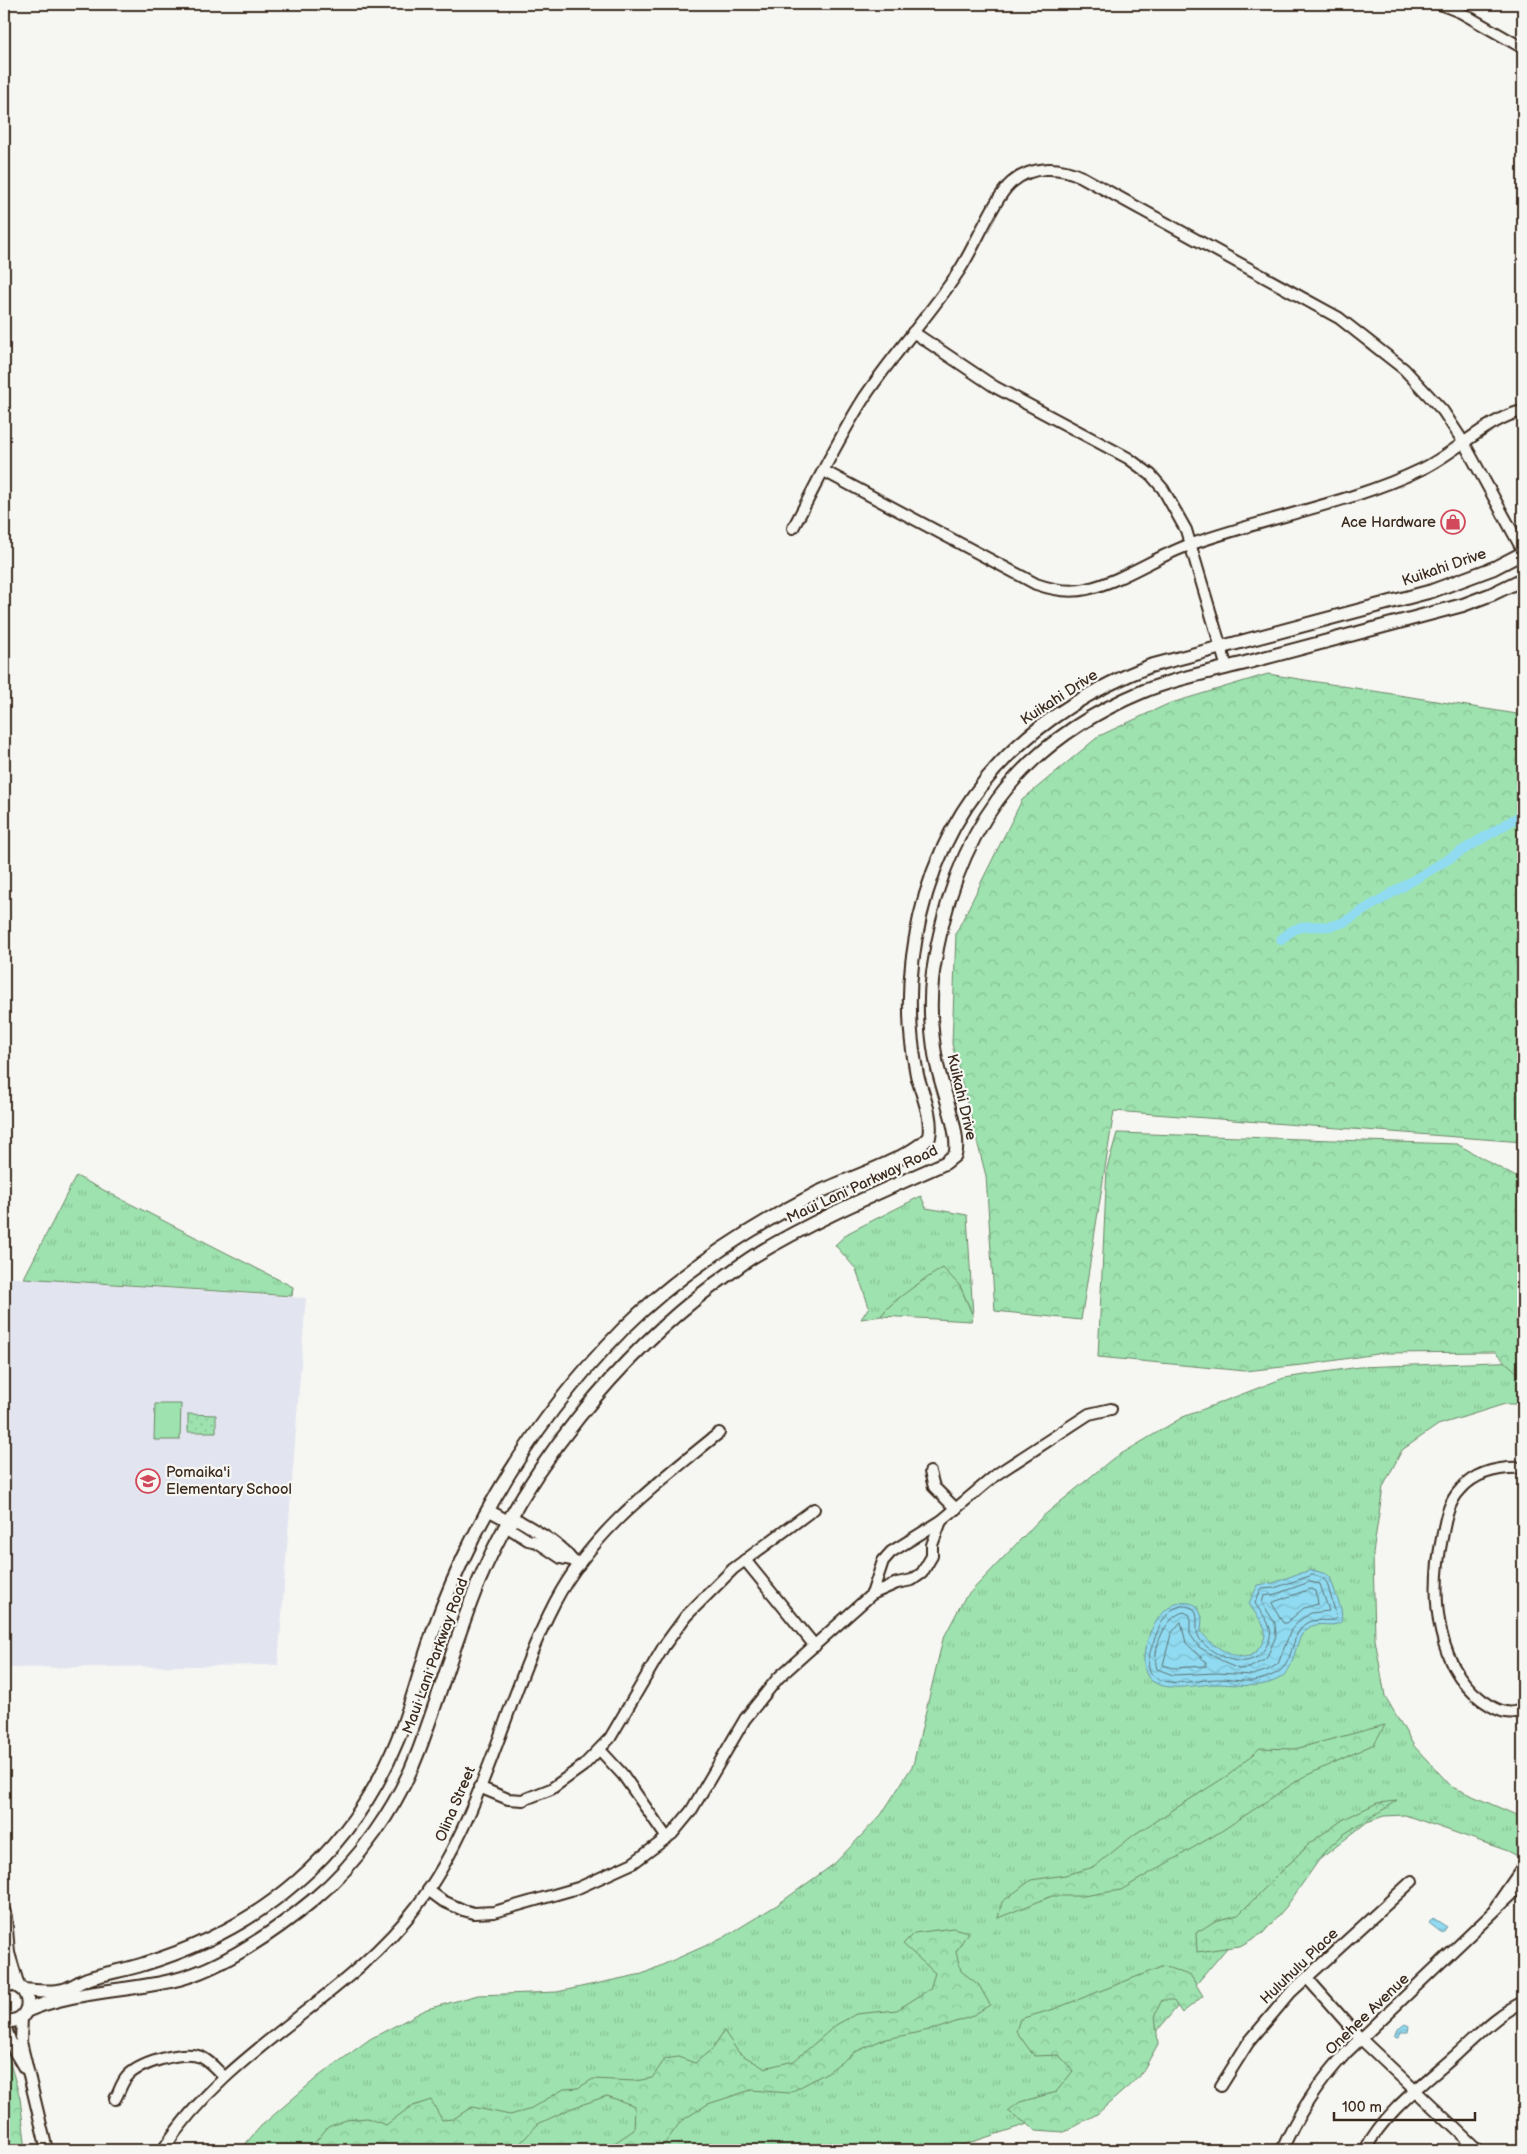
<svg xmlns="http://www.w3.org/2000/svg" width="1527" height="2154" viewBox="0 0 1527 2154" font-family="'Balsamiq Sans',sans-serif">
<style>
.built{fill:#e2e5f0}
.grass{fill:url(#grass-tufts);stroke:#6c8666}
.forest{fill:url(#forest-crowns);stroke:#6c8666}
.park{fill:url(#park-dots);stroke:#6c8666}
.pitch{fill:#9de2af;stroke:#6c8666}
.water{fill:url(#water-waves);stroke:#6e949d}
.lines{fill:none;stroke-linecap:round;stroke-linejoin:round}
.shore{stroke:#5d7172;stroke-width:1}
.canal{stroke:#90dbf1;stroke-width:10}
.minor-casing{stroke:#3b2a1e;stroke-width:14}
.major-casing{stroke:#3b2a1e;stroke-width:16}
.minor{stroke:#f6f6f2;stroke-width:10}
.major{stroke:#f6f6f2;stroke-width:12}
.labels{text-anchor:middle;stroke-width:4.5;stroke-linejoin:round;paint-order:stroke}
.poi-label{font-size:15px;fill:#3b2a1e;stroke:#f6f6f2;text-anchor:end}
.street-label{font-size:15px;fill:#3b2a1e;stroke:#f6f6f2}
</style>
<defs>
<pattern id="grass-tufts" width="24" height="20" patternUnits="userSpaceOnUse" patternTransform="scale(1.25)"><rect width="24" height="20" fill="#9de2af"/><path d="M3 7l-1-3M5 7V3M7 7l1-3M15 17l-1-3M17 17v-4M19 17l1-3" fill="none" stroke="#88c296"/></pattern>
<pattern id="forest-crowns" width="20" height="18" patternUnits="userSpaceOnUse" patternTransform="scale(1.25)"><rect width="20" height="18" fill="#9de2af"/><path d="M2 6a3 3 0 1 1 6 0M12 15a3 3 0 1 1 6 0" fill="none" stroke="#88c296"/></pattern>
<pattern id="park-dots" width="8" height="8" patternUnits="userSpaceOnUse" patternTransform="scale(1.25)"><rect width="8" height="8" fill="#9de2af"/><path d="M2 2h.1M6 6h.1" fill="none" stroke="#88c296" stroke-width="1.8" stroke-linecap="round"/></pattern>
<pattern id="water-waves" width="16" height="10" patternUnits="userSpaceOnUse" patternTransform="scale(1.25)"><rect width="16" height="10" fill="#90dbf1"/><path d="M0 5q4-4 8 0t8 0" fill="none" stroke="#7dbcce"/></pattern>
</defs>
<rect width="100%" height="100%" fill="#f6f6f2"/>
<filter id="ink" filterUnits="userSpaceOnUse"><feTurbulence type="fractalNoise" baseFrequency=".02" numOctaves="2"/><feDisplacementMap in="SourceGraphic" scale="10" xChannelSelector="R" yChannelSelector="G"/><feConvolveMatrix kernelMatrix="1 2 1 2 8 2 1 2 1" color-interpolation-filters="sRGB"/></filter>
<g filter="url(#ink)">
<path class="built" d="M4,1277L306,1298L278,1665L4,1668Z"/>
<g class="grass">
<path d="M76,1176L293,1287L292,1296L24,1278Z"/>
<path d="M921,1196L926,1208L967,1215L973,1316L960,1286L924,1279C910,1292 892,1300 881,1316L861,1319L869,1307L856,1269L835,1245L848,1233Z"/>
<path d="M1523,1361V1404H1505L1438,1425L1402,1450L1383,1487L1373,1553L1375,1639L1385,1696L1414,1746L1452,1787L1523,1818V1859L1508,1851L1405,1815L1384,1816L1367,1822L1305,1871L1242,1930L1140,2051L1043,2119L947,2150H240L261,2126L319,2076L370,2039L427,2009L478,1995L557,1992L642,1974L723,1938L777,1905L834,1864L881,1815L913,1765L943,1639L964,1599L1042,1517L1111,1460L1183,1417L1284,1378L1359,1367Z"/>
</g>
<g class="forest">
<path d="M1268,674L1523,715V1142L1114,1111L1081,1320L995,1311L986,1176L952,1044L956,933L1022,800L1099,736L1168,704Z"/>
<path d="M1117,1133L1457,1144L1523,1181V1378L1495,1352L1383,1353L1311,1364L1245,1371L1098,1357L1107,1168Z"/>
<path d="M943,1268L960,1286L973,1316L971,1321L881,1316C892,1300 926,1278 943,1268Z"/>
<path d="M1385,1725L1374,1744L1303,1777L1220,1832L1121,1890L1083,1896H1052L998,1918L1002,1902L1031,1880L1065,1875L1094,1867L1135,1834L1230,1774L1260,1748L1295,1749Z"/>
<path d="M1397,1801L1344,1834L1326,1850L1286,1907L1263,1933L1240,1946L1197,1952L1196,1933L1215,1921L1238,1915L1311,1842L1344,1819L1377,1803Z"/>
<path d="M953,1928L968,1932L956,1952L961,1971L979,1985L990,2005L970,2017L939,2028L882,2040L855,2052L828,2072L789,2093L751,2090L708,2104L681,2121L660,2150H607V2148L634,2130L635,2106L607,2096L572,2108L538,2124L514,2150H302L312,2146L328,2127L346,2120L367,2118L386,2125L410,2107L431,2100L442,2120L453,2119L472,2107L510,2115L528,2110L564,2089L578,2088L593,2079L635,2081L652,2078L665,2059L678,2057L695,2063L712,2049L724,2031L739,2053L764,2068L794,2061L836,2025L856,2014L897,2010L930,1989L935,1973L903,1944L914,1933Z"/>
<path d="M1164,1966L1191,1976L1203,1996L1182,2013L1173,2000H1162L1155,2014L1158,2044L1140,2076L1097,2114L1064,2132L1036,2130L1008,2111L1020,2102L1056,2092L1073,2071L1059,2055L1034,2056L1016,2031L1020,2019L1054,2009Z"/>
<path d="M4,2049L7,2052L20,2098L26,2150H4Z"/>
</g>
<path class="park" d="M188,1414L216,1415V1432H188Z"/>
<path class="pitch" d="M155,1404H181L180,1440H154Z"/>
<g class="water">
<path d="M1313,1570L1326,1574L1330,1577L1341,1609L1342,1621C1332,1630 1319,1619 1307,1629C1292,1641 1298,1667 1280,1678C1260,1690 1238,1684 1216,1684C1197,1684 1169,1693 1152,1681C1129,1665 1159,1585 1197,1606L1202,1617L1201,1632C1212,1646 1245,1670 1259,1648C1263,1643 1266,1636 1265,1630C1263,1621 1253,1612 1249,1603L1258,1585L1273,1583L1297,1574Z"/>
<path d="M1433,1918L1447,1927L1442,1933L1429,1923Z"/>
<path d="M1405,2024L1409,2026L1408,2032H1401L1399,2038L1395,2037L1398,2029Z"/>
</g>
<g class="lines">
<g class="shore">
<path d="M1313,1575L1323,1578L1327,1583L1337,1618C1328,1624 1316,1616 1305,1624C1289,1637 1295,1665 1275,1674C1269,1677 1260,1680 1253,1681C1242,1682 1230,1679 1219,1679C1200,1679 1173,1688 1155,1677C1145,1671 1149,1655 1152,1646C1158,1629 1169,1596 1194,1609C1201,1619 1192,1631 1202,1642C1219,1660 1253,1673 1267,1645C1270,1639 1272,1632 1269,1626C1267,1618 1259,1611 1255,1603L1261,1589L1274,1588Z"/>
<path d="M1310,1582L1320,1584L1329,1611L1311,1613L1300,1620L1291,1630L1278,1664L1268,1670L1253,1675L1217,1673L1173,1675L1157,1669C1151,1651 1165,1616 1184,1612L1190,1615V1634L1199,1647L1227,1664L1239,1669L1249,1668L1266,1659L1276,1636L1275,1623L1262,1603L1264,1596L1276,1594Z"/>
<path d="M1311,1589L1316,1591L1318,1604L1304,1608L1286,1623H1283L1272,1603Z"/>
<path d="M1181,1622L1186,1643L1206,1662V1666L1174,1668L1163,1665L1171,1634Z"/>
</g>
<path class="canal" d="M1281,940C1304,915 1319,934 1344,922L1523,814"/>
<g class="minor-casing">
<g id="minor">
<path d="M1440,4L1460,12L1523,48"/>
<path d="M913,332L995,387L1128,458L1151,475L1163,489L1186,530L1227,668"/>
<path d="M824,471L1036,584C1053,590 1069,593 1087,589C1125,580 1156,556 1192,544C1268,517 1349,504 1422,469C1454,454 1490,417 1523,411"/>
<path d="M793,528C816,485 838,439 864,398C893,354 930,315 959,271C974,249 994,198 1011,183C1032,165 1059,166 1082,177L1339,318L1404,369L1443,411L1464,443L1523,551"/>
<path d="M1523,1468C1500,1467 1477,1471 1461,1489C1448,1502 1445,1521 1442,1538C1430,1596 1435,1673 1491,1706C1501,1712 1513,1716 1523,1708"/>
<path d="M930,1472L934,1487L956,1509"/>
<path d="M488,1510L510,1522L512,1530L528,1540L537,1542L561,1558L572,1560L579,1565"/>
<path d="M510,1522L518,1520C536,1531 560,1543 572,1560"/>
<path d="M745,1560L815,1646"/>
<path d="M872,1594L883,1561L891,1552L941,1521L997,1474L1089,1414L1111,1409"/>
<path d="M600,1750L623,1775L667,1838"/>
<path d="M479,1787L508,1799L523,1800L551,1789L583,1766L610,1738L664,1646L686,1616L733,1569L814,1509"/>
<path d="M428,1890L443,1901L463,1910L474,1913L494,1912L578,1888L633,1863L672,1834L691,1811L745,1719L778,1678L872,1594L897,1583L912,1580L922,1573L932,1556V1545L941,1521"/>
<path d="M1496,1906L1523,1867"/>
<path d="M4,1910L6,1917L9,1953L19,1986"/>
<path d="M1307,1978L1361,2039L1478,2150"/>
<path d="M22,2017L21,2042L47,2150"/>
<path d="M4,2023L14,2051L24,2068"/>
<path d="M1221,2086L1248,2043L1291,1992L1412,1881"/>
<path d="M115,2099C119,2093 121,2084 126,2078C137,2063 183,2050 201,2057C210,2061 217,2070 224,2077"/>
<path d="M163,2150C227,2049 345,2001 417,1906C484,1817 504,1700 555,1602C593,1530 658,1483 719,1433"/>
<path d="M1282,2150C1298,2113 1319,2082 1346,2053L1523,1884"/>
<path d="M1365,2150C1385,2111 1425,2083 1457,2054C1478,2035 1497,2014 1523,2002"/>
</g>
</g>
<g class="major-casing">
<g id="major">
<path d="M4,1985L14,1984L23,1990C34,2006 24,2024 4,2021"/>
<path d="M23,1990C36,1991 50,1993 63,1990C71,1988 79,1982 87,1979C105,1973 126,1970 144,1964C260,1929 351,1854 397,1741C409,1712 417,1682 426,1653C436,1621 448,1591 462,1561C502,1475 557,1396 623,1329C679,1273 748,1229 817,1193C846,1179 910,1159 929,1137C933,1117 922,1094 917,1075C913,1054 910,1032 910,1011C909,979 913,948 920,917C949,791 1033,712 1150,666L1432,591L1494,568L1523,553"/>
<path d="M26,2011C75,1990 125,1992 175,1980C221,1969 277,1930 313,1900C359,1862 398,1806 419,1750C440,1694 456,1637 479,1581C527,1468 618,1356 716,1283C729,1274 741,1264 754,1256C815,1219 880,1192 945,1163L955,1155C962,1136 940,1084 936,1060C931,1032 929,1001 933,972C953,835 1014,745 1144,691C1181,676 1222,670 1260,659C1328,641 1395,623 1463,605L1492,594L1523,579"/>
</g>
</g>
<use href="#minor" class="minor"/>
<use href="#major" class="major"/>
</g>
</g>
<defs>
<g id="shop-ring" transform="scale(1.25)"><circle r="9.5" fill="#f6f6f2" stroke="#d1495b" stroke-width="1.5"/><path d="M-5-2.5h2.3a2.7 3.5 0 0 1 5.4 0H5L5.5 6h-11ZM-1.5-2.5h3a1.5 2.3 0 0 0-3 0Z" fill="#d1495b"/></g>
<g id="school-ring" transform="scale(1.25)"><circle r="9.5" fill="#f6f6f2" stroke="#d1495b" stroke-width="1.5"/><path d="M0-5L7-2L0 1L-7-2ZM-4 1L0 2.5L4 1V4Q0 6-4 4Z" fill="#d1495b"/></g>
</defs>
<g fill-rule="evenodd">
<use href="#shop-ring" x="1453" y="522"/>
<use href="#school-ring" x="148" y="1481"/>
</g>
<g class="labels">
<g class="poi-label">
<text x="1436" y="527">Ace Hardware</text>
<text x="166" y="1477" text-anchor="start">Pomaika'i<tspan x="166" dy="17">Elementary School</tspan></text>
</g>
<g class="street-label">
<text transform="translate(1444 567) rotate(-19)" y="5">Kuikahi Drive</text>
<text transform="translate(1059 697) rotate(-33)" y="5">Kuikahi Drive</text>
<text transform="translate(962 1097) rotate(77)" y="5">Kuikahi Drive</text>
<text transform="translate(862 1184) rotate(-25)" y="5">Maui Lani Parkway Road</text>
<text transform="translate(435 1656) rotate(-70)" y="5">Maui Lani Parkway Road</text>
<text transform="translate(455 1804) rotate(-67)" y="5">Olina Street</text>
<text transform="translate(1299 1966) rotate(-44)" y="5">Huluhulu Place</text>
<text transform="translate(1367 2014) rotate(-44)" y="5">Onehee Avenue</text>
</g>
</g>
<rect width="1527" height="2154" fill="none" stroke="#f6f6f2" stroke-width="20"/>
<rect x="10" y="10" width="1507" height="2134" fill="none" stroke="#3b2a1e" stroke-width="2" filter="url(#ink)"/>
<path d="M1334 2112v8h141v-8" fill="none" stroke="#3b2a1e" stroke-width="2.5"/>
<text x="1342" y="2112" font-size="15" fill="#3b2a1e" stroke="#f6f6f2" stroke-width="4" paint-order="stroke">100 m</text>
</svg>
